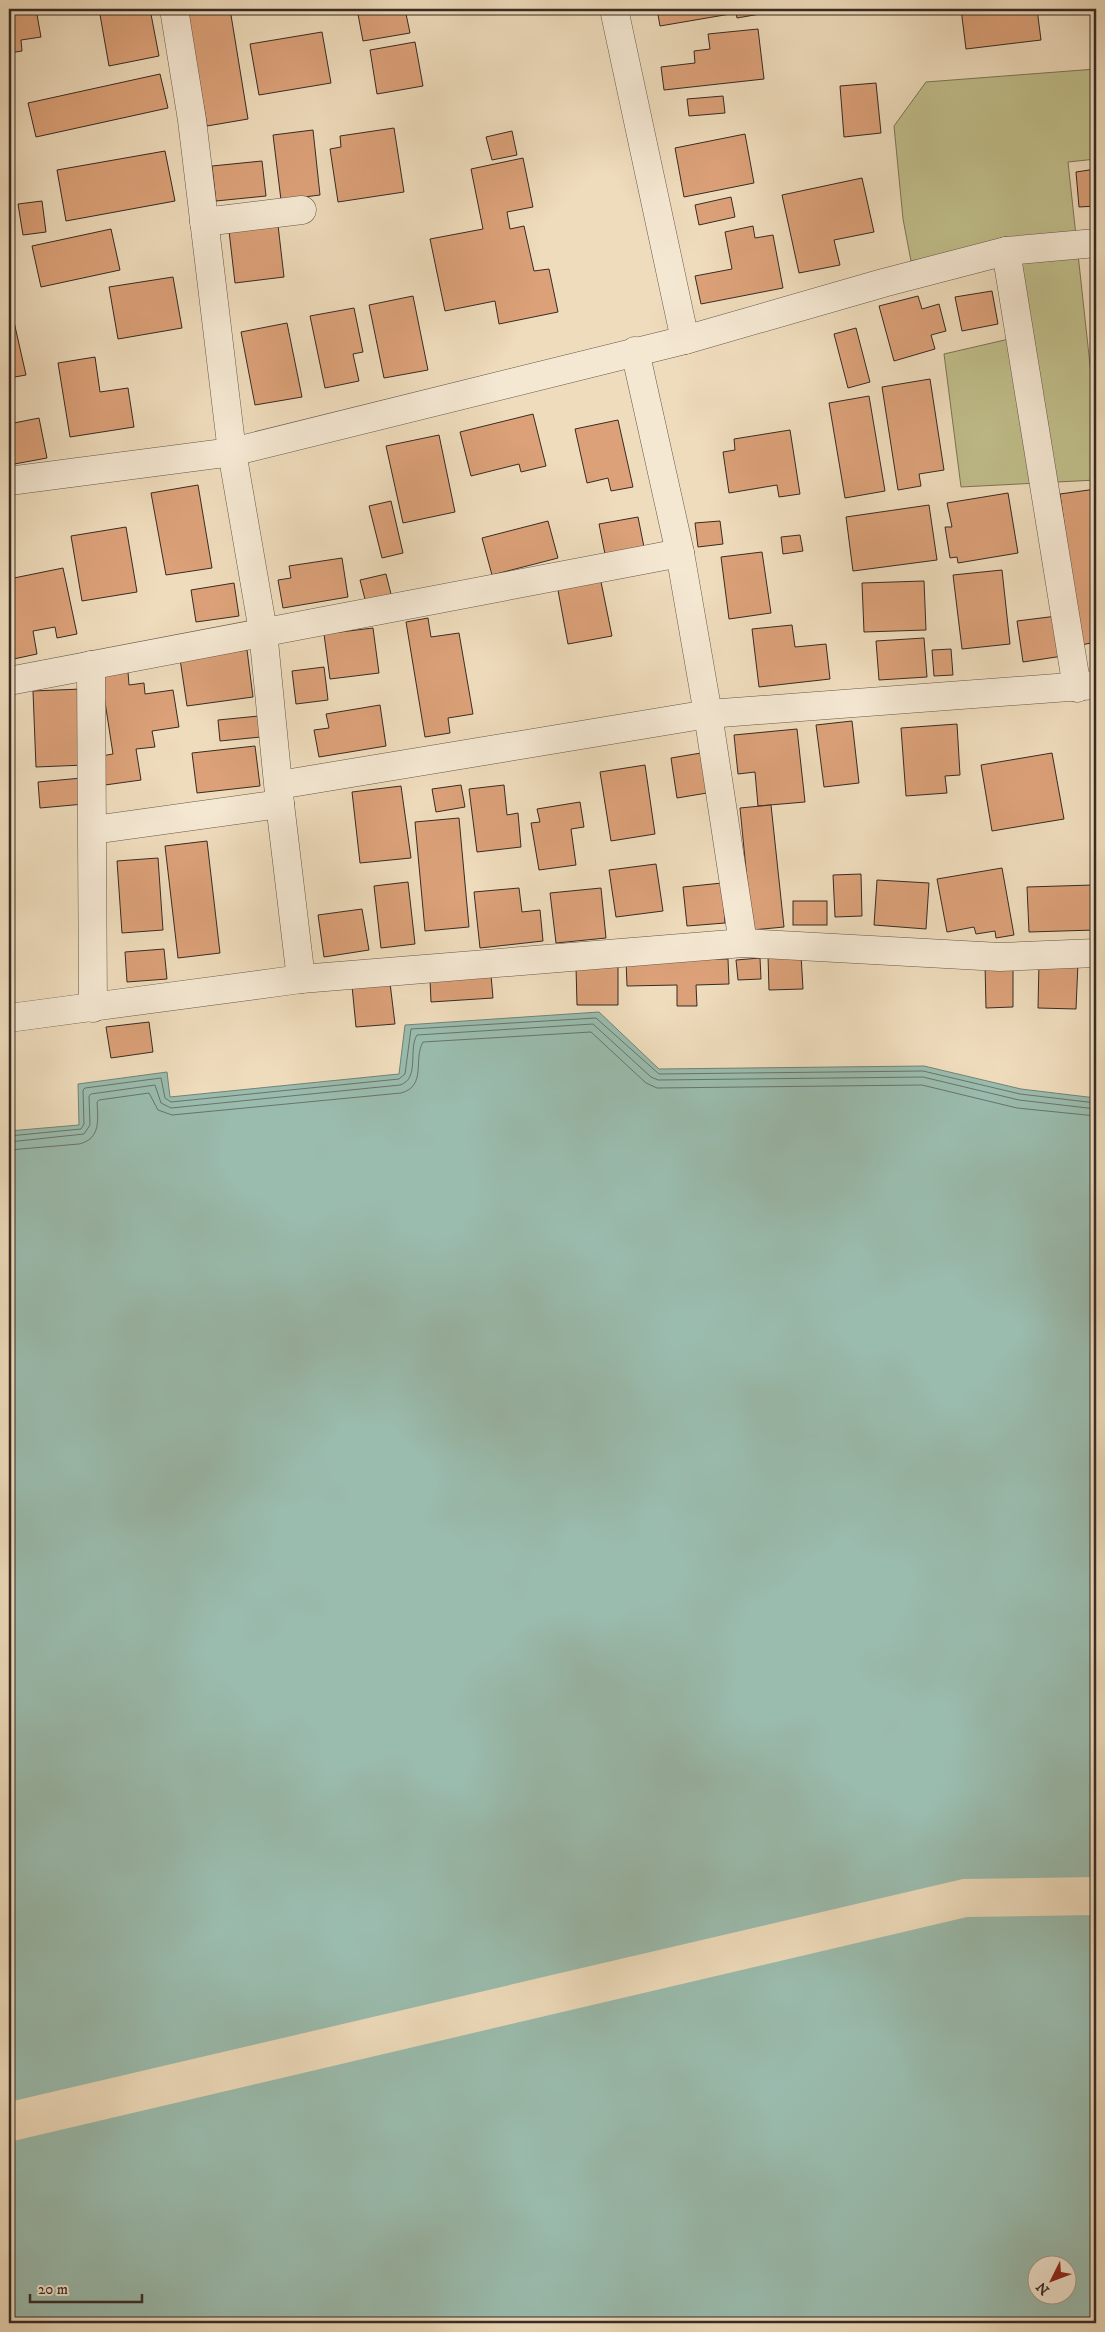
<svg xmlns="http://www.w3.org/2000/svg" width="1105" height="2332" viewBox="0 0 1105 2332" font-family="'IM FELL DW Pica',serif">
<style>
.green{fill:#c0bf8c;stroke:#7c7558}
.water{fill:#9abcae;stroke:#728277;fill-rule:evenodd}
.pier{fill:#efdcbc}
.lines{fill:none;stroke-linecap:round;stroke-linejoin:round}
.shore{stroke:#687469;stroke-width:1}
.building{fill:#dca179;stroke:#372b24}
.minor-casing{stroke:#65574a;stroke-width:29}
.minor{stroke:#f5e8d3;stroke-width:28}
</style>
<rect width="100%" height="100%" fill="#efdcbc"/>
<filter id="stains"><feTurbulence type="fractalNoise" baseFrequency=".004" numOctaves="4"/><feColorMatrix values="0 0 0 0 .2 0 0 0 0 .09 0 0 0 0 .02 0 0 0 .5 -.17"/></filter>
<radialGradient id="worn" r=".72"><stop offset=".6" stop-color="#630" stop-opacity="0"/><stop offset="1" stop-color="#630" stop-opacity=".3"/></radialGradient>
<path class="green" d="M1096,69V159L1068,162L1096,420V480L961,487L944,354L1009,339L996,244L911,261L903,219L894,126L926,82Z"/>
<path class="water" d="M599,1012L659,1069L924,1066L1021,1089L1096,1098V2323H9V1131L79,1125L78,1084L167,1072L170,1097L399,1074L405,1025ZM1038,2264H1068V2294H1038Z"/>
<path class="pier" d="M1096,1877V1915L967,1917L9,2142V2102L963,1879Z"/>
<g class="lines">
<g class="shore">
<path d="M9,1136L81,1129L84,1124L83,1090L85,1088L161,1078L165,1098L171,1102L399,1079L405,1074L411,1029L596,1018L659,1074L923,1071L1020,1094L1096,1103"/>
<path d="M9,1142L84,1134L90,1125L89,1096L91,1094L155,1085L161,1103L171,1108L400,1085C420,1079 408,1049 417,1035L593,1024L651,1077L658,1080L923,1077L1019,1100L1096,1109"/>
<path d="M9,1150L79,1144C101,1139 98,1119 97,1102L99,1100L149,1093L158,1110L172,1115L401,1093C427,1086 413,1059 423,1042L591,1032L646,1083L657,1088L922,1085L1017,1108L1096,1116"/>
</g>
</g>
<g class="building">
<path d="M9,9H36L41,37L21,40L22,51L9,53Z"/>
<path d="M99,9H150L159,56L109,66Z"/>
<path d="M187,9H230L248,119L207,126Z"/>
<path d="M357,9H405L410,33L363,41Z"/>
<path d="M657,9H789L737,18L736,13L660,26Z"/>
<path d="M961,9H1037L1041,40L966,49Z"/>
<path d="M758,29L764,79L664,90L661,67L695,63L694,51L710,49L708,34Z"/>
<path d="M322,32L331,83L259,95L250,44Z"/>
<path d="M415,42L423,86L377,94L370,50Z"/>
<path d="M160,74L168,108L36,137L28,103Z"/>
<path d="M876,83L881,133L844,137L840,86Z"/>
<path d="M723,96L725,113L689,116L687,99Z"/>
<path d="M394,128L404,192L338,202L330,149L341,147L340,136Z"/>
<path d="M313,130L320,195L281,200L273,135Z"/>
<path d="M512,131L517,155L492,160L486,137Z"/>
<path d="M745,134L754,183L684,197L675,148Z"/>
<path d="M165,151L175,201L66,221L57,170Z"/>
<path d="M523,158L533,207L507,212L510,229L524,226L534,271L549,269L558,312L499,324L495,301L445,311L430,239L483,229L471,169Z"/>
<path d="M262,161L266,196L216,201L212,166Z"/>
<path d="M1096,169V206L1079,207L1076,172Z"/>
<path d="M862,178L874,232L834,240L840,265L799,273L782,195Z"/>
<path d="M731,197L735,217L699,225L695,205Z"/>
<path d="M42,201L46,232L23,235L18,204Z"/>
<path d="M278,225L284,277L235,283L229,231Z"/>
<path d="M753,226L755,238L773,235L783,288L701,304L695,276L732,269L725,232Z"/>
<path d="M111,229L120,270L41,287L32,246Z"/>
<path d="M173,277L182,328L118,339L109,287Z"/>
<path d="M992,291L998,324L962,331L955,297Z"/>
<path d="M413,296L428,370L384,378L369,305Z"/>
<path d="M918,296L922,309L939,304L946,331L931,335L935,349L894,361L879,306Z"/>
<path d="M354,308L363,352L353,354L359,381L325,388L310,316Z"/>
<path d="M9,313H12L26,375L9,378Z"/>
<path d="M287,323L302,397L255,405L241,332Z"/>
<path d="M856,328L870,382L848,388L834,334Z"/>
<path d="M95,357L100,392L128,388L134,427L70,437L58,363Z"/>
<path d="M930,379L944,470L919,474L921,486L898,490L882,387Z"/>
<path d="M869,396L885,491L845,498L829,403Z"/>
<path d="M533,414L546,466L521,472L519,464L471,476L460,432Z"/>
<path d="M39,418L47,458L9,465V424Z"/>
<path d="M618,420L633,487L611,491L608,478L587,483L575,429Z"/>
<path d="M790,430L800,494L779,497L777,485L729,493L723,452L735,450L734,439Z"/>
<path d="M439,435L455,512L403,523L386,446Z"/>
<path d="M198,485L212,568L166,575L151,493Z"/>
<path d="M1096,489V642L1081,645L1060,494Z"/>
<path d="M1008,493L1018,553L958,563L957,557L950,558L945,527H952L947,503Z"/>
<path d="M391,501L403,553L382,558L369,506Z"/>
<path d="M929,505L937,560L853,571L846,517Z"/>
<path d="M638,517L644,547L605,554L599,524Z"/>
<path d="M548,521L558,558L492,575L482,538Z"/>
<path d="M720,521L723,544L698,547L695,523Z"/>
<path d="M126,527L137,592L82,601L71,536Z"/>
<path d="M800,535L803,551L783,554L781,537Z"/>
<path d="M762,552L771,613L729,619L721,557Z"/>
<path d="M342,558L348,597L283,608L278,580L291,578L289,566Z"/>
<path d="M63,568L77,634L57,638L55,627L33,631L37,654L9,660V579Z"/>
<path d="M1002,570L1010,644L962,649L953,575Z"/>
<path d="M386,574L392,598L366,603L360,580Z"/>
<path d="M600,577L612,636L568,644L557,585Z"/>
<path d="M924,581L926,630L864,632L862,583Z"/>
<path d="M234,583L239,616L196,622L191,590Z"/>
<path d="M1057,616L1063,656L1023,662L1017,621Z"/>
<path d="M428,618L431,637L459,633L473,714L448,718L450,733L425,737L406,622Z"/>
<path d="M792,625L795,647L826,644L830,679L759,687L752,629Z"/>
<path d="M373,628L379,673L330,679L324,634Z"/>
<path d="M924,638L927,677L879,680L876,641Z"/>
<path d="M951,649L953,675L934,676L932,650Z"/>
<path d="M247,650L253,697L187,706L180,659Z"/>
<path d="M324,667L328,700L296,704L292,671Z"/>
<path d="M128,672L129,685L144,683L145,694L173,690L179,727L152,731L155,747L136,749L141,780L105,785L101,756L113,754L101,676Z"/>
<path d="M81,689L85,765L36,767L33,691Z"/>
<path d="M380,705L386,746L319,757L314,730L329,728L326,714Z"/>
<path d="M259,716L261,737L220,741L218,720Z"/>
<path d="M852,721L859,783L824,787L816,725Z"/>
<path d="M957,724L960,775L945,776L947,793L906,796L901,728Z"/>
<path d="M797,729L805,802L758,806L755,772L738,774L734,735Z"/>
<path d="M255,746L260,786L197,793L192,753Z"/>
<path d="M701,753L707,793L677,798L671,758Z"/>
<path d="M1052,753L1064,819L992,831L981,765Z"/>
<path d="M645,765L655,834L611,841L600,772Z"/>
<path d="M82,778L84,804L40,808L38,782Z"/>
<path d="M461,785L465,807L436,812L432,789Z"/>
<path d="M504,785L507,815L518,813L521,847L477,852L469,789Z"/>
<path d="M401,786L411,858L360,863L352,792Z"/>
<path d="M580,802L584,827L571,829L576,865L539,870L531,823L540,822L537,809Z"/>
<path d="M771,805L784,927L752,930L740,808Z"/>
<path d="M459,818L469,927L425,931L415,822Z"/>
<path d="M207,841L220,953L178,958L165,846Z"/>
<path d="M158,858L163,930L122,933L117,861Z"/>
<path d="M656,864L663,911L616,917L609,870Z"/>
<path d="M1002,868L1014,935L996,938L995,931L976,934L974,927L947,932L937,879Z"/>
<path d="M861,874L862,916L835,917L833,875Z"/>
<path d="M877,880L929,883L926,929L874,925Z"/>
<path d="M408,882L415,944L381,948L374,886Z"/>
<path d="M722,883L725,923L687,926L683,887Z"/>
<path d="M1093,885L1095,930L1029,932L1027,887Z"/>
<path d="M519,888L522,912L540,910L543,941L480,948L474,892Z"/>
<path d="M601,888L606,938L556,943L550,893Z"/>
<rect x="793" y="901" width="34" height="24"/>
<path d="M362,909L369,950L324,957L318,915Z"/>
<path d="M164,949L167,979L127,982L125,952Z"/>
<path d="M801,955L803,989L769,990L768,956Z"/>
<path d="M760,958L761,979L738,980L736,960Z"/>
<path d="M728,959L729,984L696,985L697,1006H677V985L627,986L626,960Z"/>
<path d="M1039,962L1078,963L1076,1009L1038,1008Z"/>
<path d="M985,964H1013V1007L986,1008Z"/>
<path d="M576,967H618V1005H577Z"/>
<path d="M491,975L493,998L431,1002L430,979Z"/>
<path d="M390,983L395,1024L356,1027L352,986Z"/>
<path d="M149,1022L153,1052L111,1058L106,1027Z"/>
</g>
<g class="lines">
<g class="minor-casing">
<g id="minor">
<path d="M174,9L192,120L232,452L263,631L280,804L301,979"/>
<path d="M614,9L685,340"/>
<path d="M204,222L302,210"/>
<path d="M1006,251L1077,688"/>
<path d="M635,351L680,553L708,714L743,943"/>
<path d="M9,481L232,452L685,340L883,283L1006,251L1096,243"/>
<path d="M91,665L93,1008"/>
<path d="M9,681L680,553"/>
<path d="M279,785L708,714L1096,685"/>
<path d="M93,830L280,804"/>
<path d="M9,1018L301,979L743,943L1000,957L1096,953"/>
</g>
</g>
<use href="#minor" class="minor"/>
</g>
<rect width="1105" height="2332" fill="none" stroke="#efdcbc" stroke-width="30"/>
<rect x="10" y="10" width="1085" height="2312" fill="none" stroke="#372b24" stroke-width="2.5"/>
<rect x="15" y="15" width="1075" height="2302" fill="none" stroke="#372b24"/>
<g transform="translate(1052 2280) rotate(228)"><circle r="24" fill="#f5e8d3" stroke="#a99c8d"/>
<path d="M0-4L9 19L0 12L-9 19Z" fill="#8f2418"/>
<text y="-8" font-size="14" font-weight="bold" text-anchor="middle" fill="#372b24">N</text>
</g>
<path d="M30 2294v8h112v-8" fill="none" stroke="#372b24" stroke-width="2.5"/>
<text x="38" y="2294" font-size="15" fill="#372b24" stroke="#f5e8d3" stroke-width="4" paint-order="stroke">20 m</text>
<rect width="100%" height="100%" filter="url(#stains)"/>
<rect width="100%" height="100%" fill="url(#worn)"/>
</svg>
